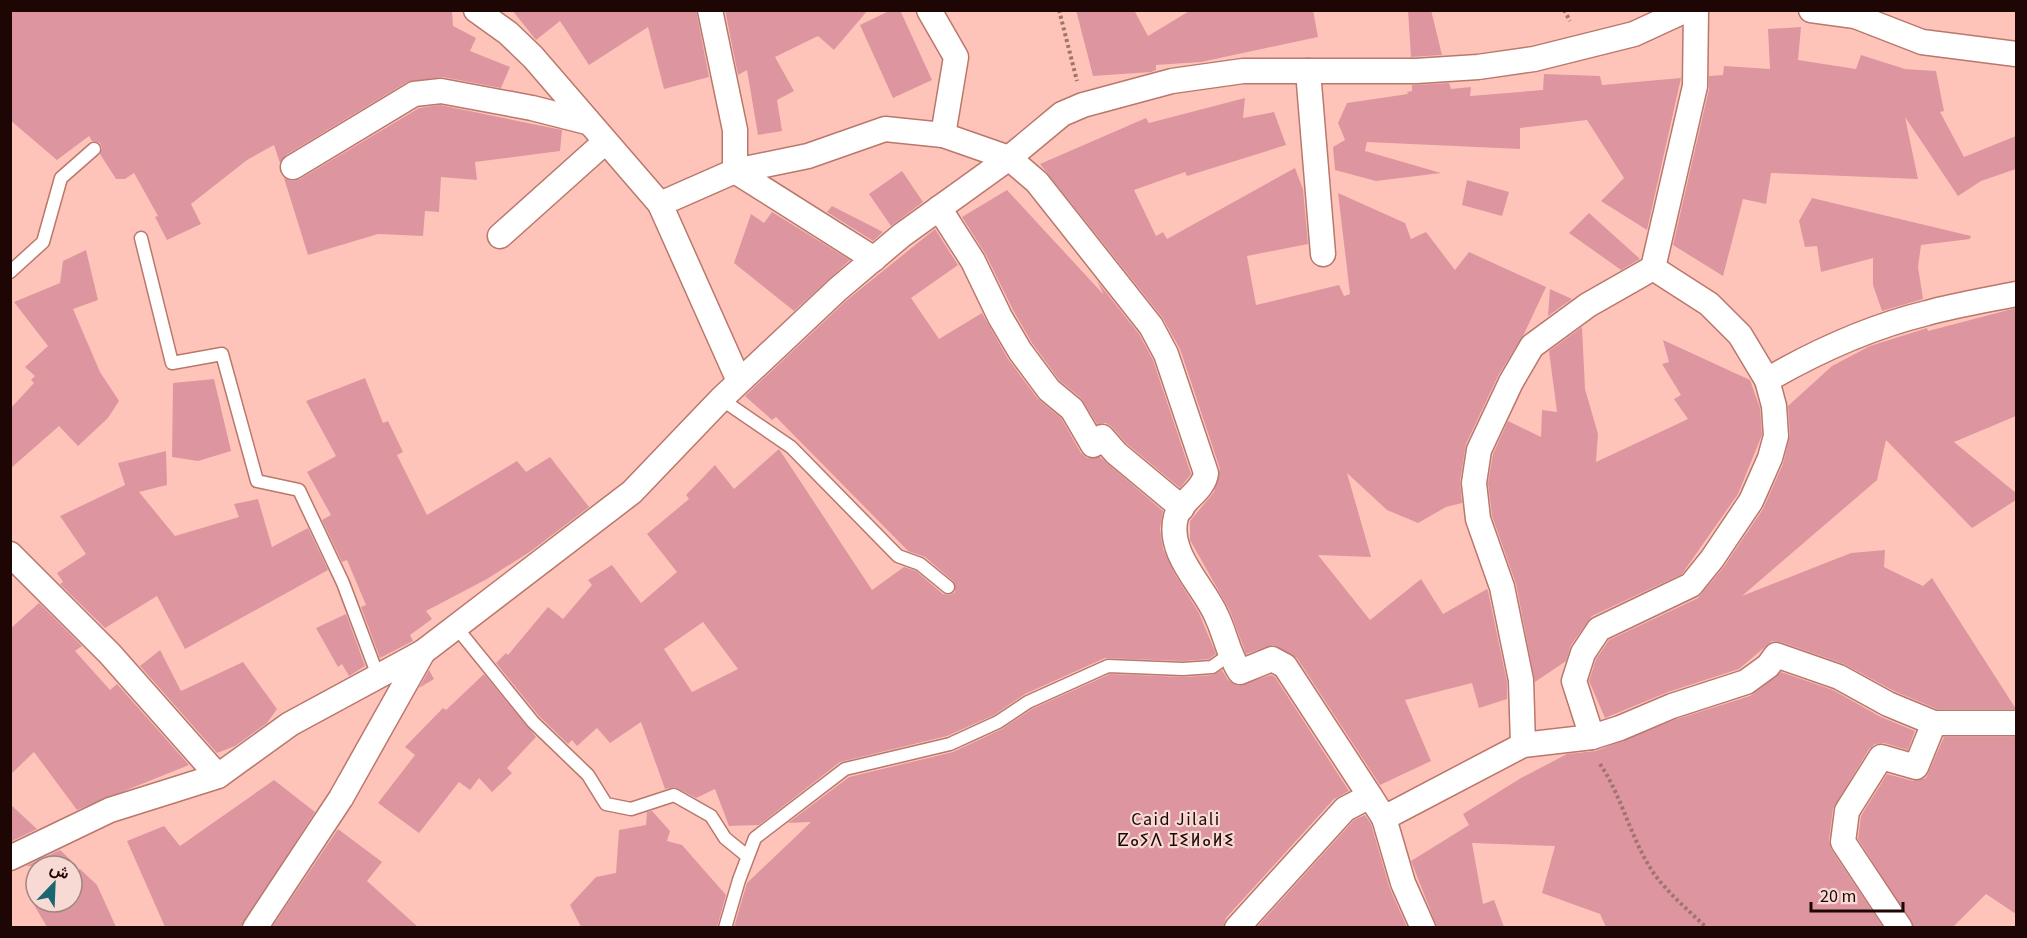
<svg xmlns="http://www.w3.org/2000/svg" width="2027" height="938" viewBox="0 0 2027 938" font-family="'Source Sans 3',Vazirmatn,'Noto Sans Tifinagh',sans-serif">
<style>
.building{fill:#dd969f;fill-rule:evenodd}
.lines{fill:none;stroke-linecap:round;stroke-linejoin:round}
.lane-casing{stroke:#ba776c;stroke-width:15}
.street-casing{stroke:#ba776c;stroke-width:27}
.path{stroke:#a0736c;stroke-width:4;stroke-dasharray:3 3;stroke-linecap:butt}
.lane{stroke:#fff;stroke-width:12}
.street{stroke:#fff;stroke-width:24}
.labels{text-anchor:middle;stroke-width:4.5;stroke-linejoin:round;paint-order:stroke}
.quarter-label{font-size:18px;letter-spacing:1.5px;fill:#1e0604;stroke:#f8dad4}
</style>
<rect width="100%" height="100%" fill="#ffc4b9"/>
<g class="building">
<path d="M10,10H452L453,26L476,38L470,51L510,67L501,88L443,77L407,82L286,155L280,163L274,145L247,160L191,204L201,224L167,240L155,217L158,216L134,173L125,179H116L100,154L102,148L100,143L92,141L89,136L57,160L10,120Z"/>
<path d="M512,10H696L709,77L664,89L648,27L589,65L560,21L536,40Z"/>
<path d="M725,10H868L834,50L818,36L775,57L794,91L777,100L782,131L758,135L747,70L738,75Z"/>
<path d="M891,10H900L932,80L893,98L860,25Z"/>
<path d="M1076,10H1134L1148,36L1191,10H1313L1318,37L1201,62L1156,65V70L1151,72L1093,76Z"/>
<path d="M1408,10H1431L1442,55L1411,57Z"/>
<path d="M1801,27L1798,60L1856,69L1861,55L1905,69L1936,71L1944,111L1940,112L1964,157L2016,136V169L1981,181L1958,196L1905,117L1918,179L1771,173L1766,204L1743,199L1723,276L1673,245L1709,89V76L1723,75L1724,66L1770,69L1768,29Z"/>
<path d="M1544,74L1600,76L1602,85L1681,78L1647,230L1601,201L1624,178L1587,120L1520,128V149L1367,142L1365,151L1441,173L1376,181L1335,170L1333,147L1345,140L1338,123L1347,103L1408,94L1407,92L1412,91V85L1449,83L1451,89L1471,87L1470,96L1543,90Z"/>
<path d="M1245,98L1243,118L1274,112L1286,145L1187,176L1185,172L1134,190L1156,236L1163,232L1167,239L1295,168L1303,189L1308,244L1247,256L1256,305L1339,285L1344,296L1350,294L1338,193L1405,223L1411,239L1426,232L1455,270L1469,252L1546,287L1524,334L1498,376L1466,444L1460,481L1462,503L1446,507L1418,523L1387,510L1347,473L1371,557L1318,555L1370,620L1421,579L1443,614L1487,589L1488,591L1507,682V699L1479,708L1472,683L1405,700L1431,761L1380,785L1297,658L1273,645L1246,654L1230,611L1190,540V521L1214,492L1220,469L1180,349L1162,317L1040,164L1146,118L1149,123Z"/>
<path d="M440,105L562,130L560,151L475,162L477,180L441,177L439,212L425,211L423,236L378,234L308,255L284,178L293,181L300,179L419,108Z"/>
<path d="M902,171L923,202L891,226L869,194Z"/>
<path d="M1467,180L1509,192L1502,216L1462,205Z"/>
<path d="M1007,190L1104,295L1097,281L1139,334L1153,360L1191,474L1180,488L1126,443L1112,427L1106,423L1097,424L1081,398L1059,380L1032,343L1013,310L986,255L962,217Z"/>
<path d="M1812,198L1971,236L1970,239L1921,245L1918,267L1923,299L1882,311L1873,285V258L1821,272L1817,246L1805,247L1799,221Z"/>
<path d="M832,206L883,232L873,241L827,212Z"/>
<path d="M772,212L850,260L794,311L734,263L751,214L764,223Z"/>
<path d="M1589,213L1640,259L1621,270L1569,233Z"/>
<path d="M935,229L958,265L911,298L939,339L982,313L1008,359L1038,399L1061,418L1081,453L1087,458L1100,457L1163,511L1160,529L1163,549L1176,576L1199,613L1216,654L1209,659L1183,661L1105,658L1025,694L994,715L947,736L840,762L759,825L729,826L715,789L696,798L675,787L665,789L641,722L610,743L597,728L577,746L572,740L568,744L539,716L496,663L506,653L508,655L548,607L563,619L592,585L588,580L612,565L641,603L677,572L647,534L689,499L686,495L715,465L734,489L779,449L872,590L904,567L916,571L943,594L950,595L955,592L953,581L925,557L908,551L776,417L772,420L745,396L847,300ZM703,622L738,669L692,692L664,649Z"/>
<path d="M86,250L98,300L73,309L100,372L119,401L108,418L78,446L59,426L10,469V409L34,383L31,380L35,376L25,367L48,346L14,302L60,283L63,261Z"/>
<path d="M1550,289L1572,299L1548,316Z"/>
<path d="M2016,308V416L1954,442L2016,493V500L1972,528L1886,440L1877,480L1742,596L1851,553L1885,550L1884,567L1923,586L1932,578L2016,709H1937L1894,691L1844,664L1781,642L1772,641L1739,669L1668,692L1605,718L1589,681L1596,659L1609,640L1698,598L1723,568L1763,509L1783,464L1790,435L1788,406L1832,366L1870,346L1927,328L1928,331Z"/>
<path d="M1582,327L1585,389L1598,434L1596,462L1688,419L1674,399L1681,395L1662,364L1669,362L1663,340L1750,380L1760,408L1762,435L1738,494L1682,574L1592,616L1571,645L1566,661L1535,682L1516,584L1492,516L1488,483L1493,454L1508,421L1541,437L1542,410L1557,412L1549,351Z"/>
<path d="M365,378L383,423L388,421L403,452L397,455L427,515L517,461L526,472L550,457L589,507L531,551L487,579L426,611L432,619L410,635L413,641L380,658L361,607L366,605L347,560L342,562L322,520L331,515L307,472L336,456L306,401Z"/>
<path d="M214,379L231,451L198,461L172,457L173,383Z"/>
<path d="M166,451L167,485L139,492L175,536L239,517L234,504L258,499L272,547L308,528L328,570L185,649L157,596L105,628L60,584L63,582L57,573L86,554L60,516L125,485L118,463Z"/>
<path d="M39,603L82,646L75,651L110,690L117,684L189,765L77,810L34,752L10,775V629Z"/>
<path d="M346,614L365,666L349,676L342,664L338,667L316,628Z"/>
<path d="M160,650L181,691L243,662L277,709L267,723L235,746L217,753L140,666Z"/>
<path d="M429,670L434,679L419,688Z"/>
<path d="M1222,670L1228,680L1238,686L1271,675L1275,677L1349,791L1334,799L1226,918L1223,927H734L747,883L811,822L788,823L849,777L953,752L1002,729L1032,709L1110,674L1184,677L1213,675Z"/>
<path d="M1781,672L1833,690L1881,717L1915,731L1908,750L1884,743L1875,744L1869,749L1833,809L1829,840L1831,849L1883,927H1606L1600,914L1542,893L1555,846L1472,843L1483,904L1494,900L1504,927H1437L1411,861L1469,825L1463,814L1521,778L1567,754L1596,751L1677,719L1750,696Z"/>
<path d="M484,674L536,737L507,768L512,773L492,792L479,778L470,790L459,782L419,833L378,803L415,755L405,747L443,708L446,710Z"/>
<path d="M1944,737H2016V914L1986,894L1953,927H1914L1858,839L1861,816L1887,774L1913,781L1926,778Z"/>
<path d="M274,780L315,812L241,927H165L127,841L164,826L180,846Z"/>
<path d="M10,804L37,829L10,842Z"/>
<path d="M652,811L670,831L667,841L682,845L726,895L717,927H581L570,905L596,877L616,873L619,830L646,825L647,812Z"/>
<path d="M1365,815L1371,824L1390,889L1407,927H1257L1354,820Z"/>
<path d="M338,829L382,862L367,881L418,927H272Z"/>
<path d="M60,850L77,866H26Z"/>
<path d="M80,869L97,885L116,927H47L30,898L36,894V902H72V874Z"/>
</g>
<g class="lines">
<g class="lane-casing">
<g id="lane">
<path d="M141,238L172,363L222,354L257,481L299,490L343,583L378,676"/>
<path d="M10,272L43,242L61,178L94,149"/>
<path d="M721,399L791,447L898,556L920,564L948,587"/>
<path d="M456,627L533,722L588,775L606,804L631,809L674,795L711,816L725,838L747,856"/>
<path d="M725,928L739,880L755,838L845,769L950,744L998,722L1028,702L1108,666L1183,669L1212,667L1229,655"/>
</g>
</g>
<g class="street-casing">
<g id="street">
<path d="M476,10L508,33L533,57L660,204L739,381"/>
<path d="M710,10L735,130V171L874,259"/>
<path d="M929,10L956,57L943,135"/>
<path d="M1696,10L1695,86L1653,268L1709,304L1740,335L1767,380"/>
<path d="M1811,10L1855,16L1922,42L2016,54"/>
<path d="M1308,71L1323,254"/>
<path d="M293,167L414,94L441,91L532,108L587,122"/>
<path d="M660,204L735,171L808,156L885,129L943,135L1009,158L1037,182L1151,326L1166,354L1206,473C1204,491 1181,500 1176,517C1166,554 1205,587 1217,617C1226,636 1228,654 1240,672L1272,659L1285,666L1370,796"/>
<path d="M939,208L973,261L1000,317L1020,351L1049,390L1072,409L1093,445L1102,437L1116,453L1182,508"/>
<path d="M500,236L605,142"/>
<path d="M10,554L110,654L218,776"/>
<path d="M1592,737L1574,681L1583,653L1599,629L1691,585L1712,559L1751,501L1770,458L1776,436L1774,406L1767,380C1817,351 1870,327 1927,313C1956,305 1987,300 2016,294"/>
<path d="M1523,745L1521,680L1502,587L1478,519L1474,483L1479,450L1511,382L1532,346L1588,305L1653,268"/>
<path d="M1384,818L1403,883L1423,928"/>
<path d="M10,858L110,810L218,776L290,724L423,652L632,492L721,399L838,289L902,235L1009,158L1062,114L1083,105L1172,81L1243,71H1416L1478,67L1534,59L1634,34L1686,10"/>
<path d="M255,928L341,798L423,652"/>
<path d="M1237,928L1345,809L1370,796L1384,818L1523,745L1592,737L1620,728L1672,706L1746,682L1768,666L1776,655L1839,677L1888,704L1934,723H2016"/>
<path d="M1900,928L1843,842L1847,811L1881,757L1916,767L1934,723"/>
</g>
</g>
<g class="path">
<path d="M1059,10L1077,81"/>
<path d="M1564,10L1570,21"/>
<path d="M1600,764C1623,798 1631,841 1655,875C1670,895 1689,911 1707,928"/>
</g>
<use href="#lane" class="lane"/>
<use href="#street" class="street"/>
</g>
<g class="labels">
<g class="quarter-label">
<text x="1176" y="825">Caid Jilali<tspan x="1176" dy="21">ⵇⴰⵢⴷ ⵊⵉⵍⴰⵍⵉ</tspan></text>
</g>
</g>
<rect width="2027" height="938" fill="none" stroke="#1e0604" stroke-width="24"/>
<g transform="translate(54 884) rotate(23)"><circle r="28" fill="#f8dad4" stroke="#a18581" stroke-width="1.5"/>
<path d="M0-4.5L10 22L0 15L-10 22Z" fill="#1c6672"/>
<text y="-9" font-size="16" font-weight="bold" text-anchor="middle" fill="#1e0604">ش</text>
</g>
<path d="M1811 902v9h92v-9" fill="none" stroke="#1e0604" stroke-width="3"/>
<text x="1820" y="902" font-size="18" fill="#1e0604" stroke="#f8dad4" stroke-width="4.5" paint-order="stroke">20 m</text>
</svg>
